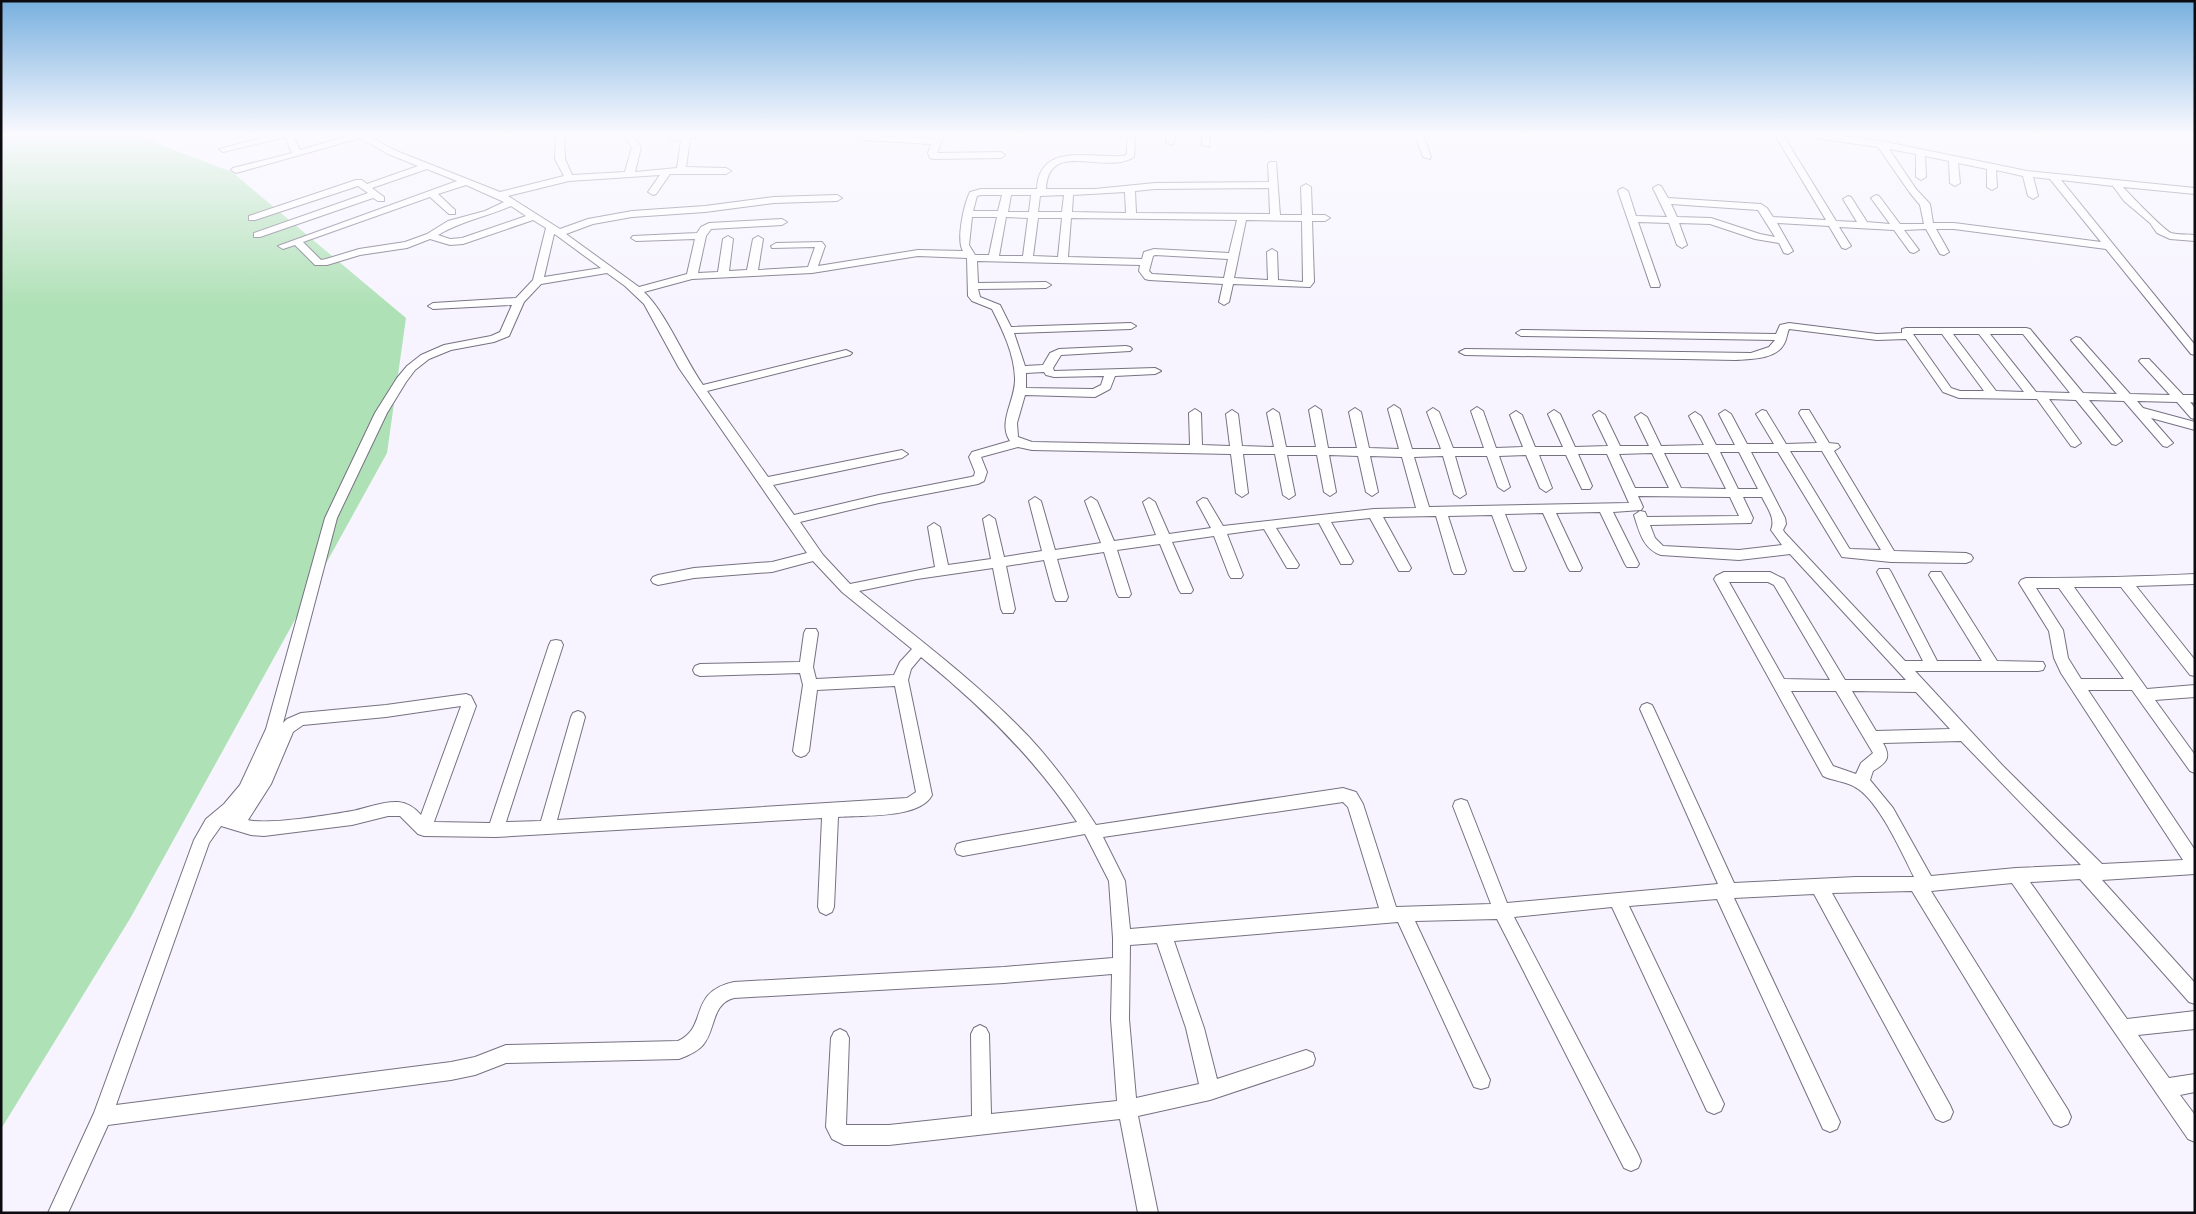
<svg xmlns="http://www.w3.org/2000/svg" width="2196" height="1214" viewBox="0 0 2196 1214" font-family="'Noto Sans',sans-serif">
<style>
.green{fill:#afe1b6}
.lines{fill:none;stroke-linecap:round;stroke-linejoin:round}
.minor-casing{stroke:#767181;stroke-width:2}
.minor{fill:#fff;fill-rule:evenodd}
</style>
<rect width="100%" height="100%" fill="#f7f4ff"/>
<path class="green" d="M1,135H135L232,172L406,318L387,453L131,917L1,1129Z"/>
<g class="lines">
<g class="minor-casing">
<g id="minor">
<path d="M204,135H216L205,138Z"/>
<path d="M272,135H292L300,150L351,135H368L394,150L500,192L564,176L555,159L556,135H564L565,159L572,175L625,172L632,147L623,135H631L641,147L635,172L677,168L681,141L671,140L670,135H704L690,139L686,167L726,168L731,171L726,174H670L656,194L653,195L648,192L660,175L569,181L508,196L560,229L588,219L632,211L705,206L774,197L837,195L842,198L837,201L774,203L705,212L632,217L593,224L566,234L639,287L687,274L695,239L636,241L631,238L633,236L697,233L701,227L709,223L782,219L787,222L782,225L711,229L706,236L698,273L718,272L723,239L728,236L733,239L729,271L747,270L753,239L758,236L763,239L758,270L808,267L815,247L772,248L771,246L776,243L822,242L825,246L818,266L918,250L963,251C956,240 964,204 970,192L981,189H1037C1039,142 1090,158 1123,156L1127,154V135H1135L1134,157C1106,176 1048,138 1046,189H1095L1155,183L1269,182L1268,164L1270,162H1276L1280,215H1302L1301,187L1306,184L1311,187L1312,215H1325L1330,218L1325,221H1312L1314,282L1310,287L1233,284L1229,302L1224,305L1219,302L1223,284L1149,280L1145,279L1139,271L1140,265L977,261L978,283L1046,282L1051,285L1046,288L978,289L980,297L1000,305L1011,327L1131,323L1136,326L1131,329L1014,333L1025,366L1043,365L1050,353L1059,349L1126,346L1130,347L1132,349L1130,351L1061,355L1053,368L1054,371L1155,368L1161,371L1155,374L1115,376L1110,389L1095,397L1025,395L1017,423L1018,437L1032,442L1190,445L1189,413L1195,409L1201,413L1202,445L1230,446L1226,414L1232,410L1238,414L1242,446L1274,447L1267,413L1273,409L1279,413L1286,447H1316L1309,410L1315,406L1321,410L1328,448H1357L1349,412L1355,408L1361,412L1369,448L1399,449L1388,409L1394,405L1400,409L1412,449H1441L1427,412L1433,408L1439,412L1453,448H1484L1471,411L1477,407L1483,411L1496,448L1523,447L1510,415L1516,411L1522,415L1535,447H1563L1548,414L1554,410L1560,414L1575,447L1608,446L1593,415L1599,411L1605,415L1620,446H1649L1635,417L1641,413L1647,417L1661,446L1704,445L1689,416L1695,412L1701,416L1716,445H1735L1719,414L1725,410L1731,414L1747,444H1774L1756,414L1762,410L1766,411L1786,444L1817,443L1799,413L1801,410H1809L1829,443L1838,444L1840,447L1834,451L1894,551L1966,553L1971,555L1973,558L1971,561L1966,563L1891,562L1842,557L1778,452H1751L1785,518L1786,524L1783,530L1785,533L1905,661H1923L1877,572L1879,569H1889L1891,572L1937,661H1982L1929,575L1931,572H1941L1997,661L2043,662L2045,666L2043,670L2038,671H1915L2003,766L2102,864L2183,860L2061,673L2054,658L2049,631L2019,583L2021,580L2026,578C2082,578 2138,577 2195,574V584L2136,586L2195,660V676L2190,675L2121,587H2074L2147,689L2195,685V697L2155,700L2195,755V773L2190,771L2132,690H2088L2195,850V874L2102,880L2195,983V1004L2189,1002L2080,879L2030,882L2127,1019L2195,1011V1029L2138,1035L2169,1078L2195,1074V1092L2180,1095L2195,1115V1142L2188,1139L2012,883L1931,891L2068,1110L2071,1117L2068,1124L2061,1127L2054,1124L1912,891L1832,893L1950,1105L1953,1112L1950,1119L1943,1122L1936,1119L1814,894L1734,898L1840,1122L1837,1129L1830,1132L1823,1129L1717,899L1629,906L1724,1104L1721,1111L1714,1114L1707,1111L1612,907L1514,917L1638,1154L1641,1161L1638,1168L1631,1171L1624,1168L1497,919L1415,921L1490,1080L1488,1087L1481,1089L1474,1087L1398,922L1174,941L1204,1028L1217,1079L1306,1050L1313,1053L1315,1059L1313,1065L1306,1068L1210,1100L1138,1116L1158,1213H1138L1120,1119L889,1145H844L832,1139L826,1127L831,1038L834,1032L840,1029L846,1032L849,1038L846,1125H889L972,1116L971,1034L974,1028L980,1025L986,1028L989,1034L991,1114L1117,1101L1111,1019L1112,974L1004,983L734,998C711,1004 716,1030 703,1045C697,1052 687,1056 679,1059L506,1063L475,1075L451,1080L108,1125L68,1213H48L94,1113L194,840L206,819L224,804L240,785L266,729L325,518L375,413L397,378L407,366L421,355L444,345L491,336L500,332L512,305L433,309L428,306L433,303L516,298L533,280L546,228L533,220L463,244L450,245L430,239L407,248L360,255L327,265H315L295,245L283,249L278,246L457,181L427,169L372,188L384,197V201H378L373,198L260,237H254V233L368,193L358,186L255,220H249V216L356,180H362L367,184L418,166L388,154L360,138L236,173L231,170L233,168L292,153L285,137L223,152L219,149ZM466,185L504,202L485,211L448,221L427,234L405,242L359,249L326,259L321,260L303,242L430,197L449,214H455V210L438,194ZM1269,188L1270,214L1136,213L1135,191L1155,189ZM1125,192L1126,213L1072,212L1073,195ZM981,195H1002L998,211H973L977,196ZM1011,195H1031L1029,212H1008ZM1064,195L1062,212H1038L1040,196ZM511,206L526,216L462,238L450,239L438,235C461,221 486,217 511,206ZM972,217H997L989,255H975L969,245ZM1006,217L1028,218L1023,256H999ZM1038,218H1062L1058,257L1033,256ZM1071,218L1237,220L1229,253L1154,249L1144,252L1142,259L1068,257ZM1246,220L1302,221L1303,282L1278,280L1277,252L1272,249L1267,252L1268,280L1234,278ZM554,234L556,235L601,268L544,277ZM1155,255L1228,259L1224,278L1152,274L1149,271L1153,256ZM918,256L967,258L968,296L972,301L992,309C1003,331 1014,353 1015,378C1016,400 997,422 1010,441L972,452L969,457L975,472L974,476L971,477L879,495L794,515L773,485L902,458L908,454L902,450L768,477L707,391L850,355L852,353L846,350L703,385C684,358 666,313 644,292L692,279L812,273ZM607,273L625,286L644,304L679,368L807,553L772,562L694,568L658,575L653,577L651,580L653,583L658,585L694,578L772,572L813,561L842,592L912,649L900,662L894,675L816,679L813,667L818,633L816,629H806L804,633L800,662L700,664L695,666L693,670L695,674L700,676L800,673L803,685L793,751L796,755L801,757L806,755L809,751L817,690L895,686L916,792L907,798L557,820L585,717L583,713L578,711L573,713L571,717L541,821L506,822L563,645L561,641L556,640L551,641L549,645L490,823L434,822L476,706L471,696L466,694L386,705L301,713L287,719L283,723L337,518L387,413L406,382L415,370L429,359L451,350L494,342L509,336L524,302L541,284ZM1044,372L1046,375L1054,377L1104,376L1101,385L1093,389L1026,388V373ZM1018,447L1032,450L1231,454L1236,493L1242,497L1248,493L1243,454H1275L1283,495L1289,499L1295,495L1287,455H1317L1324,492L1330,496L1336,492L1329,455L1358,456L1366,492L1372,496L1378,492L1370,456L1402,457L1416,508L1374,509L1223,526L1207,499L1203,498L1197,502L1211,528L1169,534L1155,502L1149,498L1143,502L1156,535L1114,541L1097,501L1091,497L1085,501L1101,543L1055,550L1041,501L1035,497L1029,501L1042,551L1004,557L995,519L989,515L983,519L991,559L948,565L940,527L934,523L928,527L935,567L850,584L823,555L800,522L879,503L978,484L984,481L987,472L981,457ZM1790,451H1822L1881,550L1850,549L1849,548ZM1720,452H1739L1758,489H1738ZM1652,453L1669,488H1635L1619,454ZM1664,453H1708L1726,489L1681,488ZM1578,454H1607L1629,503L1429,507L1414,457L1443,456L1454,494L1460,498L1466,494L1455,456H1487L1498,487L1504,491L1510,487L1499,456L1526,455L1540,488L1546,492L1552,488L1539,455H1566L1582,489H1590L1592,486ZM1638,496L1730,497L1739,516L1647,517L1645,512L1640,511L1634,515C1639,531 1643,549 1661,555L1739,560L1790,554L1906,680H1845L1784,579L1770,572H1724L1716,576L1714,579L1823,776C1833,781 1845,781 1855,787C1878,799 1902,853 1914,877H1856L1734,883L1654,709L1652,705L1647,703L1642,705L1640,709L1718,884L1507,903L1469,806L1467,801L1461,799L1455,801L1453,806L1491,904L1396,907L1363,804L1356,792L1343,788L1096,825C1076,794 1054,764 1029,737C978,683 917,638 859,591L917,579L993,568L1001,609L1003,613H1013L1015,609L1006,566L1044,560L1054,597L1056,601H1066L1068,597L1057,559L1104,552L1117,594L1119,597H1129L1131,594L1117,550L1160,544L1179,590L1181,593H1191L1193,590L1172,542L1214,536L1229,575L1231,578H1241L1243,575L1227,534L1264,529L1287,568H1297L1299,565L1276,528L1319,523L1341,564H1351L1353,561L1331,522L1370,518L1399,571H1409L1411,568L1383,517L1436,516L1452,571L1454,574H1464L1466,571L1448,516L1492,515L1512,568L1514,571H1524L1526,568L1505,514L1543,513L1568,568L1570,571H1580L1582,568L1556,513L1600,512L1625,564L1627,567H1637L1639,564L1613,512L1641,510L1643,507ZM1743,497H1762C1767,508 1776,518 1771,530L1782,545L1739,550L1663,546L1655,538L1650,525L1751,523L1753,518ZM1729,582H1768L1774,585L1830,680L1784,679ZM2036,588H2059L2124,679H2081L2068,658L2063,630ZM921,657C980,705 1035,758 1077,822L963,842L957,844L955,849L957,854L963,856L1085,834L1109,881L1113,938V958L1004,967L734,982C687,992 709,1027 678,1041L506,1045L475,1057L451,1062L116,1105L209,843L221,826L251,835L264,836L352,825L388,816H400L418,834L424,836L496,837L822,818L818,907L820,912L826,915L832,912L834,907L838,817C862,815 920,819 932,795L908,680L911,669ZM1791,691H1836L1873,753L1861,763L1856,774L1833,766ZM1852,691L1916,692L1950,729L1876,731ZM461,706L421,815C415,808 408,803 398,802C383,801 367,808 352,811C330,815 268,825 248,820L271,784L293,732L303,725L386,717ZM1961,741L2081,865L2016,868L1931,876L1893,808L1870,780L1873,771C1886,763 1892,758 1883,743ZM1343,802L1348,807L1379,908L1130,929L1125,881L1103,837ZM1157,943L1186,1028L1199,1084L1136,1098L1129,1019L1130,945Z"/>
<path d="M862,135L934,139L936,135H944L937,153L1001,152L1005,155L1001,158L933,159L930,158L928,153L931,144L864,140L860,137Z"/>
<path d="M1167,135H1175L1173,145L1166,143Z"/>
<path d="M1202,135H1210L1209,147L1202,145Z"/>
<path d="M1415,135H1423L1431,157L1430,159L1423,157Z"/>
<path d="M1775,135H1783L1836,221L1857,222L1843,199L1848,196L1851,197L1867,222L1890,224L1871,198L1876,195L1879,196L1900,224H1924L1920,205L1910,193L1878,147L1815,138L1811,135H1833L1881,141L2027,171L2195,188V194L2123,187C2129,194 2164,230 2171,233C2178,235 2187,234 2195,235V241L2170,239L2157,233L2150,223L2124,201L2113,186L2061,180L2195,345V355L2191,354L2106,249L1954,229H1936L1949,252L1944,255L1940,254L1926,229L1904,230L1919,250L1914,253L1910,252L1894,230L1839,227L1851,246L1846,249L1842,248L1829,226L1777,223L1793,251L1788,254L1784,253L1779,243L1755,239L1710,224L1679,223L1687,245L1682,248L1677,245L1669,223L1638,222L1660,285L1659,287H1651L1618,191L1620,189L1623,188L1628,191L1636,216L1667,217L1653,188L1658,185L1661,186L1668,198L1761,204L1767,208L1773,217L1826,220ZM1889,149L1916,154V177L1921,180L1926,177L1925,156L1949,161L1950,183L1955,186L1960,183L1958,163L1987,169V187L1992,190L1997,187L1996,170L2023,176L2028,196L2033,199L2038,196L2033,177L2050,179L2101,242L1954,223H1933L1930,204L1916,189ZM1671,204L1758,210L1775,237L1760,234L1711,218L1677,217Z"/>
<path d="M1789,323L1877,334L1902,333V329L1906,328H2026L2030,329L2083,393L2117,394L2071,340L2076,337L2080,338L2130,394L2170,395L2139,361L2141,359H2149L2183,395H2195V403L2190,402L2195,408V419L2191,418L2177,402L2137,401L2143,408L2195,422V430L2151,418L2173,443L2167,447L2163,446L2124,401L2089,400L2122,441L2116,445L2112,444L2076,400L2049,399L2081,443L2075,447L2071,446L2037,399L1959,398L1943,392L1906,339L1877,340L1789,329C1787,333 1787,339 1784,344C1776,359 1752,359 1736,360L1465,355L1459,352L1465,349L1751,353L1769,347L1775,340L1521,336L1516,333L1521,330L1776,334L1780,325ZM1913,334H1942L1984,391H1960L1951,388ZM1953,334H1979L2024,392L1996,391ZM1990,334H2023L2070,393L2036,392Z"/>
</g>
</g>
<use href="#minor" class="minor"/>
</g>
<linearGradient id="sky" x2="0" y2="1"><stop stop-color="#78b0df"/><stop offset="0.44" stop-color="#fbfaff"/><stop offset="1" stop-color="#fbfaff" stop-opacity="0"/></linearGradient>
<rect width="2196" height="305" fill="url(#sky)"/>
<rect width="2196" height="1214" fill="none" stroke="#0c0b10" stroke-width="5"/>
</svg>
